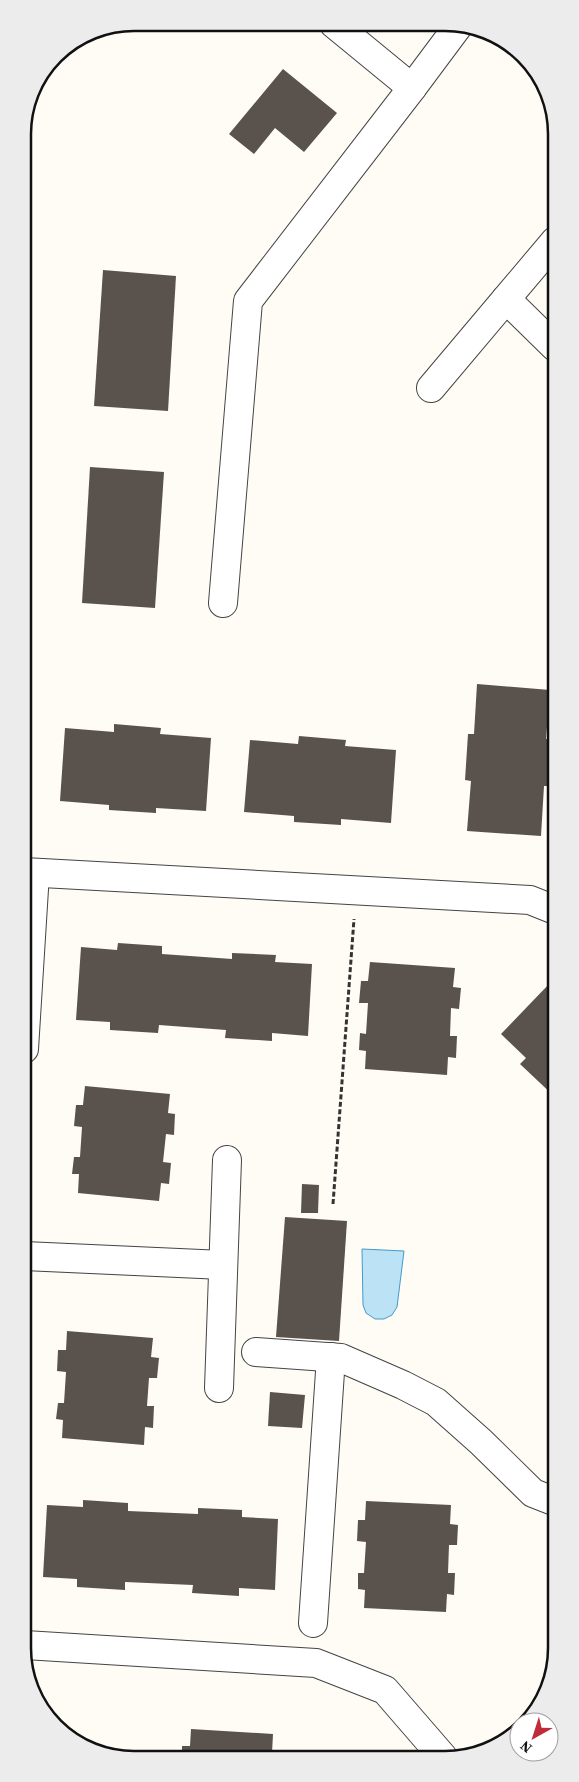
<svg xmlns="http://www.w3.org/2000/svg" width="579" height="1782" viewBox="0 0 579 1782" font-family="'Source Serif 4',serif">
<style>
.water{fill:#bbe2f5;stroke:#439acb}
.building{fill:#5a524d}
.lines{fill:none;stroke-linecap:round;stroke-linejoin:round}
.minor-casing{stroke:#444;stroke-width:30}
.path{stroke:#333;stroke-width:3;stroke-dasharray:5 2.5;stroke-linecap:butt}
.minor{stroke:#fff;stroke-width:28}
.rim{fill:none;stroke:#111;stroke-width:2.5}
</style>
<rect width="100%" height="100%" fill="#fffcf5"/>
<path class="water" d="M362,1249L404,1251L397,1307L392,1315L384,1319H375L366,1313L363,1305Z"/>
<g class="building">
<path d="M283,69L337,113L304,152L275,128L254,154L229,134Z"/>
<path d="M103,270L176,276L168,411L94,406Z"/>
<path d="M90,467L164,472L155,608L82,603Z"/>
<path d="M477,684L550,690L546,739H554L551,786H544L541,836L467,831L471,781L465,780L468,734H474Z"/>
<path d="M114,724L161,728L160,734L211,738L206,811L156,808V813L109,810V805L60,801L65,728L114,732Z"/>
<path d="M299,736L346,740L345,746L396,750L391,823L341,819V825L294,822V816L244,812L250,740L298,744Z"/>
<path d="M118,943L162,946V954L232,959V953L276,955L275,962L312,964L308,1036L272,1033V1041L225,1038L226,1030L159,1025L158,1033L110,1030V1022L76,1020L81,947L117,950Z"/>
<path d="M370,962L455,968L453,987L461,988L459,1009L451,1008L450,1036H457L456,1058L448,1057L447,1075L365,1069L366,1051L359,1050L360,1033L366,1034L368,1003H359L361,981H368Z"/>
<path d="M551,982L555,986L556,1098L520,1064L526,1058L501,1034Z"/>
<path d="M85,1086L170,1094L168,1113L175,1114L174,1135L166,1134L163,1162L171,1163L169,1184L161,1183L159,1201L78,1193L79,1174H72L74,1157H80L82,1127L74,1126L76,1105H83Z"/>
<path d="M302,1184L319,1185L318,1213H301Z"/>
<path d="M285,1217L347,1221L339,1341L276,1337Z"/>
<path d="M67,1331L153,1338L151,1357L159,1358L157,1378H149L147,1406H154L153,1428L145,1427L144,1445L62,1438L63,1420L56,1419L58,1403H64L66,1372L57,1371L58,1350H66Z"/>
<path d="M270,1392L305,1395L302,1428L268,1426Z"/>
<path d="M83,1500L128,1503V1511L198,1514V1508L242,1510V1517L278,1519L275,1590L239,1588V1596L192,1593L193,1585L125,1582V1590L77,1587V1579L43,1577L47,1505L83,1507Z"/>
<path d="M366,1501L451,1505L450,1524L458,1525L457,1545H449L448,1573H455L454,1595L447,1594L446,1612L364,1608L365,1590L358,1589V1573H364L366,1542L357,1541L358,1520H365Z"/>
<path d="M191,1729L273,1734L272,1753H279V1757H182V1746H190Z"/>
</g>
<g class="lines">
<g class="minor-casing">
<g id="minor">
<path d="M334,24L412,88"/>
<path d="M506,299L555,241"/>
<path d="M431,388L506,299L555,347"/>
<path d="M223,603L248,301L412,88L459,25"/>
<path d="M24,872L530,900L555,910"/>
<path d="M24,1049L35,873"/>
<path d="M24,1256L223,1265"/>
<path d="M256,1352L341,1358L403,1385L436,1402L481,1442L533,1493L556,1502"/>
<path d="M219,1388L227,1160"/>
<path d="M313,1623L331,1357"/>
<path d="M25,1645L316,1663L385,1690L443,1757"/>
</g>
</g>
<path class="path" d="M333,1204L354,919"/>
<use href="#minor" class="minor"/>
</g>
<path d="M0 0H579V1782H0ZM134 31H445A103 103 0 0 1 548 134V1648A103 103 0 0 1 445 1751H134A103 103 0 0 1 31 1648V134A103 103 0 0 1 134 31Z" fill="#ececec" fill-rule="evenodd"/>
<path class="rim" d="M134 31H445A103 103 0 0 1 548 134V1648A103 103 0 0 1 445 1751H134A103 103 0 0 1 31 1648V134A103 103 0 0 1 134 31Z"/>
<g transform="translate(534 1737) rotate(219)"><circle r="24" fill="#ffffff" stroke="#a0a0a0"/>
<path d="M0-4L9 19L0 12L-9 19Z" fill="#bf2b38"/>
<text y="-8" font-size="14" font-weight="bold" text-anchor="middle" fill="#111111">N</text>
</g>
</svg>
